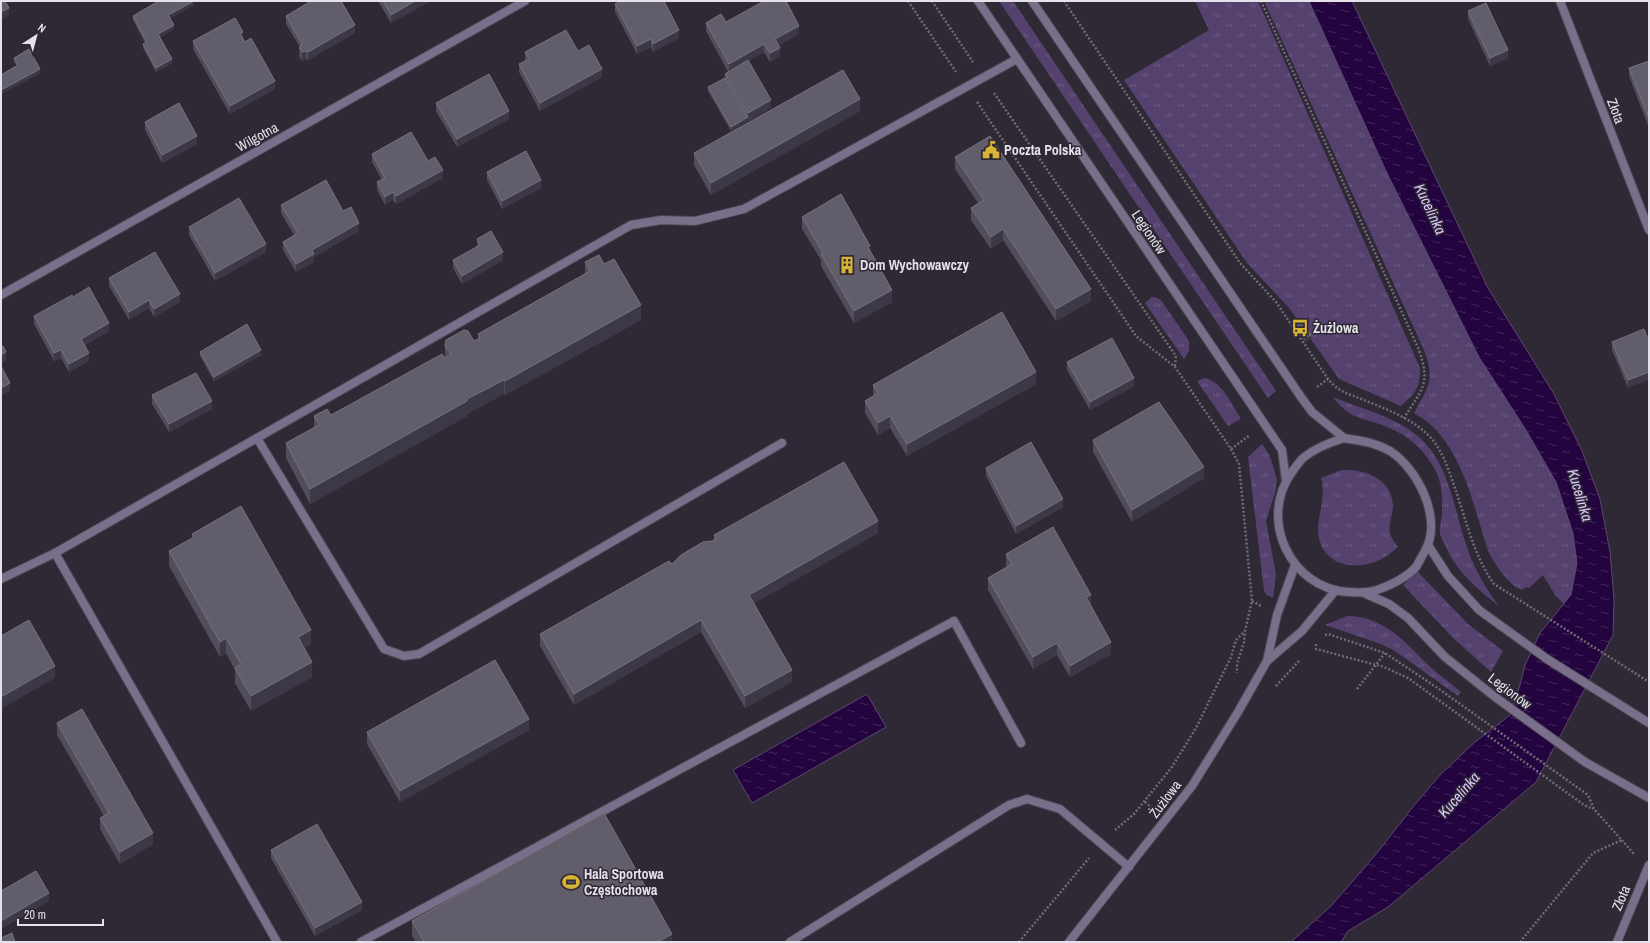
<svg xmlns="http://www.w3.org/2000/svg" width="1650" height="943" viewBox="0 0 1650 943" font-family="'Archivo Narrow',sans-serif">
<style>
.grass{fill:url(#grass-tufts)}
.water{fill:url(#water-ripples);stroke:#5d4772}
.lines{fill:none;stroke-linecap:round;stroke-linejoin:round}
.service-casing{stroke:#4b4752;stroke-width:10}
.minor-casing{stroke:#4b4752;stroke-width:10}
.tertiary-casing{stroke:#4b4752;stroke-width:10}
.path{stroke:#706b76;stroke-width:2.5;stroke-dasharray:2 2;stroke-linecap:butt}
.service{stroke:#7a6f8b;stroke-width:8}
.minor{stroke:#7a6f8b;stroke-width:8}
.tertiary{stroke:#7a6f8b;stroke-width:8}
.wall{fill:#524d5a}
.shaded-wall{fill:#3d3845}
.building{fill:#625d6a;stroke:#76727e}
.labels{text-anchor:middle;stroke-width:3;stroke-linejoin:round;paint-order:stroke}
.street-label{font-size:14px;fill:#e5e2eb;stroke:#2e2935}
.poi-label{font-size:14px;font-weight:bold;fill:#e5e2eb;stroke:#2e2935;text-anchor:start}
.water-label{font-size:15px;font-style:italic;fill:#dcc7fe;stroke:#2e2935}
</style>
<defs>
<pattern id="grass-tufts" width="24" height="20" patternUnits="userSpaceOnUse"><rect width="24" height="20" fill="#54416e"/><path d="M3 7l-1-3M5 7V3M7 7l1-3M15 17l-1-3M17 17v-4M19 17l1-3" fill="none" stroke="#6c5c83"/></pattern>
<pattern id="water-ripples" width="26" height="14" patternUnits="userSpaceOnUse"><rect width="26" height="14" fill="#23043e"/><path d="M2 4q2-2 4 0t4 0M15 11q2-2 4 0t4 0" fill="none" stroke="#43285a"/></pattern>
</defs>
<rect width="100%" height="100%" fill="#2e2935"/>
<g class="grass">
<path d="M999,1H1013L1276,391L1268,398Z"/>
<path d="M1195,1H1258L1420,368C1420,389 1416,392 1401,406L1339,379L1289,308L1247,263L1124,80L1209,30Z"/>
<path d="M1264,1H1309L1386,171L1479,357L1526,430L1556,482L1573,533L1577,563L1571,595L1564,604L1555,595L1543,575L1529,588L1526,587L1522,590C1509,586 1494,563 1488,551C1473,505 1461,438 1414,413C1429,386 1435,380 1424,350Z"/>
<path d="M1152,297L1157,298L1161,300L1189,341V351L1184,359L1145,303Z"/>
<path d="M1205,378C1223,382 1232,405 1241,419L1228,426L1197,381Z"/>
<path d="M1333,397C1360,408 1391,416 1414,433C1451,461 1453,510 1468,550C1475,570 1486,589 1499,606C1477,589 1455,570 1445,545C1443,542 1441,537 1440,534C1439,528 1441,521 1442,515C1443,491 1442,476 1426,456C1415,441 1399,431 1382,425C1359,417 1349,418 1333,397Z"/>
<path d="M1262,444L1270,456L1277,480L1275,493L1266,521L1276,574L1273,598L1267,595L1264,591L1248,457Z"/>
<path d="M1342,470C1365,469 1391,478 1393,505C1393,514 1388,524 1390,533C1391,538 1395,543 1398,547C1384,560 1369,567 1350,565C1340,564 1333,561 1326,553C1307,529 1329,505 1321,478Z"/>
<path d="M1417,571L1468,624L1503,651L1491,672L1453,638L1403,585Z"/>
<path d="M1347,616C1388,616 1409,648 1436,672C1444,679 1453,685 1461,692L1458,696L1395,651L1381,644L1325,625Z"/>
</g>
<g class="water">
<path d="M1309,1H1352L1488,288L1554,394L1582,451L1600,499L1610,552L1614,599L1613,635L1536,782L1388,907L1348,931L1341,942H1291L1331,906L1377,853L1412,808L1440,775L1475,742L1510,715L1520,685L1525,665L1540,633L1571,595L1577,563L1573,533L1556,482L1526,430L1479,357L1386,171Z"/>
<path d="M867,694L886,727L752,803L733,770Z"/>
</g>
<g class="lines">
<g class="service-casing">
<g id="service">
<path d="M257,438L384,649L404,656L419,654L782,443"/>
<path d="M55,553L277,942"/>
<path d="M1,579L55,553L631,225L661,220L695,221L744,209L1017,59"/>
<path d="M361,942L954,621L1021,743"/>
<path d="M790,942L1009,805L1027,799L1060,809L1129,867"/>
</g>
</g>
<g class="minor-casing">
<g id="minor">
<path d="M1560,1L1649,230"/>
<path d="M1,295L525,1"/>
<path d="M1617,942L1649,865"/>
</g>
</g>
<g class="tertiary-casing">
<g id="tertiary">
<path d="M978,1L1282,450L1286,481"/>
<path d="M1032,1L1301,397L1312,412L1344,438"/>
<path d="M1344,438C1360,441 1375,442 1390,451C1418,469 1443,519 1425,551C1422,556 1419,562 1416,567C1406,578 1391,585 1377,590C1367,593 1359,593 1348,592C1290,588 1258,519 1292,472C1295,468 1299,462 1303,458C1315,448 1328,443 1344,438Z"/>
<path d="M1428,545L1448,576L1479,610L1547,659L1649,723"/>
<path d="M1366,594L1389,604L1408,618L1445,657L1495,697L1585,762L1649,798"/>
<path d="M1267,661L1302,631L1335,591"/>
<path d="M1069,942L1192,786L1238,712L1267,661L1277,615L1295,565"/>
</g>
</g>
<g class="path">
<path d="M908,1L956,72"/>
<path d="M932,1L973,62"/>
<path d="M1064,1L1240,263L1276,302L1328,379C1340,393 1347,393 1364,400C1388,410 1414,419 1432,439C1444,454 1449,471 1455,488C1466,520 1474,556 1494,584L1649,682"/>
<path d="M1261,1L1419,350C1431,385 1422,389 1404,418"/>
<path d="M994,93L1176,356L1175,366"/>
<path d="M977,102L1136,336L1175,367L1231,449L1239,464L1252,601L1245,631L1244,642L1237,664V673"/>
<path d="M1317,387L1328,379"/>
<path d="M1231,449L1250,435"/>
<path d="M1252,601L1261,606"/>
<path d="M1325,635L1328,634L1385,653L1439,689L1588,795L1594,809L1634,854"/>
<path d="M1316,644V649L1384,667L1408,678L1584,805L1593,809"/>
<path d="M1276,686L1300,660"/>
<path d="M1357,689L1385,653"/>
<path d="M1145,802L1152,808"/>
<path d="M1115,830L1134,814L1172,767L1196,728L1231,657L1236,640L1245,631"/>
<path d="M1019,942L1089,858"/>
<path d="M1520,942L1593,853L1622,840"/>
</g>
<use href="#service" class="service"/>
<use href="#minor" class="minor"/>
<use href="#tertiary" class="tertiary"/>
</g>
<g class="wall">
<path d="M155,1H194V5L170,18L174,29L160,37L172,63L156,72L143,48V44L145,43L133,20V16L156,3Z"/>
<path d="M378,1H430L391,23Z"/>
<path d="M615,4L679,38L653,52L651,47L637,54L615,12Z"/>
<path d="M1468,11L1508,58L1490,66L1468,19Z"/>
<path d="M286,16L355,33L308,60L306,59L302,61L299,56L300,47L286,24Z"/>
<path d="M726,22L799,34L779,45L780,56L770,62L764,52L748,61L771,108L731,131L708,91V87L725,78V74L728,72L706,31V23Z"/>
<path d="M243,39L275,89L230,114L193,49V41Z"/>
<path d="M578,51L602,77L540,111L519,72V64L525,61V52Z"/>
<path d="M14,58L40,73L1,94V75L17,66L14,62Z"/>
<path d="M1649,61V128L1629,76V68Z"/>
<path d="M436,103L509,119L457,147L436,111Z"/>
<path d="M860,111L711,195L694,165V153Z"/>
<path d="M145,122L197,144L162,163L145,130Z"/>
<path d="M372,154L428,161L443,178L396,204L393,200L385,205L377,190V182L382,180L372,162Z"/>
<path d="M955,157L1091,301L1056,321L1003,240L991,249L971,220V208L978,203L955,169Z"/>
<path d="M487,172L541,188L502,209L487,180Z"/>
<path d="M281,205L343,211L359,231L314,257V262L296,272L283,250V242L294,235L281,213Z"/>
<path d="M802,217L870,250L892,302L854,323L821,266V260L802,229Z"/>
<path d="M189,227L266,252L215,281L189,235Z"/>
<path d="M477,239L503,260L462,284L453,268V260L477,247Z"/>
<path d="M585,262L604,264L641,320L505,395L504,394L467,414V416L310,504L286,458V443L314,427V416L331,415L445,358V346L474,341L478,339V334L585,274Z"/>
<path d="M109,278L180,302L154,317L149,308L129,320L109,286Z"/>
<path d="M73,297L109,331L85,345L89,361L69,372L61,358L54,361L34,324V316Z"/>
<path d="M1294,322L1311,339L1305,342L1294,326Z"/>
<path d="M1612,342H1649L1628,388L1612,350Z"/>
<path d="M200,352L261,355L214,381L200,356Z"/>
<path d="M1067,362L1134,386L1090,410L1067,370Z"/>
<path d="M1036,384L907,456L890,428L878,435L865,413V401L873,396V385Z"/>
<path d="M152,395L212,409L169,432L152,404Z"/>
<path d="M1093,440L1204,478L1132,522L1093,452Z"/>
<path d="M986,468L1063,507L1016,534L986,476Z"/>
<path d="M878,533L754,603L792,682L745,708L701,632L574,705L540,646V634L672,564L712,541L714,540V535Z"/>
<path d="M192,534L311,644L304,648L312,677L251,711L235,683V670L226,653L220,657L169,566V551L192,539Z"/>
<path d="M1006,554L1091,606L1111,654L1070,677L1057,655L1033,669L988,590V578L1007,567L1006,565Z"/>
<path d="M57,723L153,844L120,864L100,829V818L104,816L57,735Z"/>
<path d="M529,730L400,802L367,744V732Z"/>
<path d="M271,850L362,910L315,936L271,858Z"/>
<path d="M412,921L672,942H416L412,936Z"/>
</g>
<g class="shaded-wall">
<path d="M194,1V5L168,19V15Z"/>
<path d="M415,1H430L391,23V15Z"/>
<path d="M9,8V16L1,20V12Z"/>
<path d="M174,25V29L158,38V34Z"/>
<path d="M355,25V33L308,60V52Z"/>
<path d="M799,26V34L775,47V39Z"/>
<path d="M679,30V38L653,52V44Z"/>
<path d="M243,32V40L240,34Z"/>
<path d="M651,39V47L637,54V46Z"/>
<path d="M764,44V52L729,72V64Z"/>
<path d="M780,48V56L770,62V53Z"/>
<path d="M1508,50V58L1490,66V58Z"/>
<path d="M306,51V59L302,61V52Z"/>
<path d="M172,59V63L156,72V68Z"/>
<path d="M40,69V73L1,94V90Z"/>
<path d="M602,69V77L540,111V103Z"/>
<path d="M275,81V89L230,114V106Z"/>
<path d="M860,99V111L711,195V183Z"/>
<path d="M771,100V108L748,121V113Z"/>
<path d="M509,111V119L457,147V139Z"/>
<path d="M748,117V121L731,131V127Z"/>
<path d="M197,136V144L162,163V155Z"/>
<path d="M443,170V178L396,204V196Z"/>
<path d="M541,180V188L502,209V201Z"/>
<path d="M393,192V200L385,205V197Z"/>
<path d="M359,223V231L314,257V262L296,272V264L312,250Z"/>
<path d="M1003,229V240L991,249V237Z"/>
<path d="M266,244V252L215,281V273Z"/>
<path d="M503,252V260L462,284V276Z"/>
<path d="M1091,289V301L1056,321V309Z"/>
<path d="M892,290V302L854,323V311Z"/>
<path d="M180,294V302L154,317V309Z"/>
<path d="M149,300V308L129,320V312Z"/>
<path d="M641,305V320L505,395V381Z"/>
<path d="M109,323V331L81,347V339Z"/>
<path d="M1311,335V339L1305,342V338Z"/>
<path d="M61,350V358L54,361V353Z"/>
<path d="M261,350V355L214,381V377Z"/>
<path d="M6,352V360L1,363V355Z"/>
<path d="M89,353V361L69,372V364Z"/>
<path d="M1036,372V384L907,456V444Z"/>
<path d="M1649,372V380L1628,388V380Z"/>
<path d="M1134,378V386L1090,410V402Z"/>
<path d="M504,380V394L467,414V416L310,504V489L467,399Z"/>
<path d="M10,383V391L1,396V388Z"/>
<path d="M212,401V409L169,432V424Z"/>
<path d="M890,416V428L878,435V423Z"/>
<path d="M1204,467V478L1132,522V510Z"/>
<path d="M1063,499V507L1016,534V526Z"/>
<path d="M878,521V533L749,606V595Z"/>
<path d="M1091,595V606L1086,597Z"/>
<path d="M701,620V632L574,705V694Z"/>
<path d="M311,630V644L298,652V637Z"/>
<path d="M226,638V653L220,657V642Z"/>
<path d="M1111,642V654L1070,677V666Z"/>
<path d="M1057,643V655L1033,669V657Z"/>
<path d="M312,662V677L251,711V696Z"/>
<path d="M55,666V678L1,709V697Z"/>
<path d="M792,670V682L745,708V696Z"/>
<path d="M529,719V730L400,802V791Z"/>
<path d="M153,833V844L120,864V852Z"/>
<path d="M49,893V901L1,929V921Z"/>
<path d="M362,902V910L315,936V928Z"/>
<path d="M672,934V942H658Z"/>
</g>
<g class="building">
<path d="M1,1H5L9,8L1,12Z"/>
<path d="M157,1H194L168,15L174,25L158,34L172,59L156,68L143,44L147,42L133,16L157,2Z"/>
<path d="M311,1H341L355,25L308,52L306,51L302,52L299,48L302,44L286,16Z"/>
<path d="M383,1H415L391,15Z"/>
<path d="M621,1H664L679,30L653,44L651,39L637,46L615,4Z"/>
<path d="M764,1H786L799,26L775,39L780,48L770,53L764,44L729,64L706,23L721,14L726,22Z"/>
<path d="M1486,3L1508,50L1490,58L1468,11Z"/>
<path d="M235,18L243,32L240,34L245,42L251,38L275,81L230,106L193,41Z"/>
<path d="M566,30L578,51L589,45L602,69L540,103L519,64L529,59L525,52Z"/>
<path d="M29,49L40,69L1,90V75L18,65L14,58Z"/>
<path d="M748,60L771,100L748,113L725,74Z"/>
<path d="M1649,61V119L1629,68Z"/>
<path d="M843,70L860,99L711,183L694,153Z"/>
<path d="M489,74L509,111L457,139L436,103Z"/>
<path d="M725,78L748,117L731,127L708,87Z"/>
<path d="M179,103L197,136L162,155L145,122Z"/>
<path d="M411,132L428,161L435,157L443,170L396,196L393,192L385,197L377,182L385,178L372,154Z"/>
<path d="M990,136L1091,289L1056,309L1003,229L991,237L971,208L984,200L955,157Z"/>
<path d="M526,151L541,180L502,201L487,172Z"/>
<path d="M326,180L343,211L351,207L359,223L312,250L314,254L296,264L283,242L298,233L281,205Z"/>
<path d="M841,194L870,246L868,247L892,290L854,311L821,254L823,253L802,217Z"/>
<path d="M239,198L266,244L215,273L189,227Z"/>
<path d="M491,231L503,252L462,276L453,260L480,245L477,239Z"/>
<path d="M155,252L180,294L154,309L149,300L129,312L109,278Z"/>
<path d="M599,255L604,264L614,259L641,305L505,381L504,380L467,399V401L310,489L286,443L319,425L314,416L327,409L331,415L442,354L445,358L451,355L445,346L446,340L464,330L468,331L474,341L480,338L478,334L590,271L585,262Z"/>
<path d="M89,287L109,323L81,339L89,353L69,364L61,350L54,353L34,316L72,295L73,297Z"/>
<path d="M1002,312L1036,372L907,444L890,416L878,423L865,401L878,393L873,385Z"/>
<path d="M1301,319L1311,335L1305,338L1294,322Z"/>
<path d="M247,324L261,350L214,377L200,352Z"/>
<path d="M1644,329L1649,342V372L1628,380L1612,342Z"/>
<path d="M1112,338L1134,378L1090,402L1067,362Z"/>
<path d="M3,346L6,352L1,355V347Z"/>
<path d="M1,366L10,383L1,388Z"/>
<path d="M196,373L212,401L169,424L152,395Z"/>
<path d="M1159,402L1204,467L1132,510L1093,440Z"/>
<path d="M1031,442L1063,499L1016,526L986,468Z"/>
<path d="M844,462L878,521L749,595L792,670L745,696L701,620L574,694L540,634L669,561L672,564L681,555L703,542L712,541L716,539L714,535Z"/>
<path d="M241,506L311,630L298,637L312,662L251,696L235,668L241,664L226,638L220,642L169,551L194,537L192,534Z"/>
<path d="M1053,527L1091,595L1086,597L1111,642L1070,666L1057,643L1033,657L988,578L1012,564L1006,554Z"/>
<path d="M29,620L55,666L1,697V636Z"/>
<path d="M495,660L529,719L400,791L367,732Z"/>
<path d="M82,709L153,833L120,852L100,818L109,813L57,723Z"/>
<path d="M604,813L672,934L658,942H424L412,921Z"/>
<path d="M317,824L362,902L315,928L271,850Z"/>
<path d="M36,871L49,893L1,921V891Z"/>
<path d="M12,933L15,942H1V938Z"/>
</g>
<defs>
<g id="civic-bare" transform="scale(1.38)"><path d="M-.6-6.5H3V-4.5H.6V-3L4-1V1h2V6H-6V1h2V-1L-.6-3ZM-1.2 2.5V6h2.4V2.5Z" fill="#d7b434" stroke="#2e2935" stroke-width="2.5" paint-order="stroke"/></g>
<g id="building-bare" transform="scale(1.38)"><path d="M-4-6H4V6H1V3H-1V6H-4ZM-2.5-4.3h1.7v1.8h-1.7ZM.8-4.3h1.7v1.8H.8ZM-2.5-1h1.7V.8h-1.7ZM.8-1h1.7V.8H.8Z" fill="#d7b434" stroke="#2e2935" stroke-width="2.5" paint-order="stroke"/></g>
<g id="bus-bare" transform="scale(1.38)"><path d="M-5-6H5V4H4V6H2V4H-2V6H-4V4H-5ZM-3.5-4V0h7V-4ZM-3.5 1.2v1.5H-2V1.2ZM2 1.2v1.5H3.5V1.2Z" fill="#d7b434" stroke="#2e2935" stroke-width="2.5" paint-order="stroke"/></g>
<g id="stadium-bare" transform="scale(1.38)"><path d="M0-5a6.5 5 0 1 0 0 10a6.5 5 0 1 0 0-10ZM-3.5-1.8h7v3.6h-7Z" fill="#d7b434" stroke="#2e2935" stroke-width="2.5" paint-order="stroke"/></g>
</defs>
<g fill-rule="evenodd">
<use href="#civic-bare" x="991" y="150"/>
<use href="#building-bare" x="847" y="265"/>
<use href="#bus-bare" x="1300" y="328"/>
<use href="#stadium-bare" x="571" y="882"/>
</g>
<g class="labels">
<g class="street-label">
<text transform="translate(1616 111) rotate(69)" y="5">Złota</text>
<text transform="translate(257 137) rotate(-29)" y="5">Wilgotna</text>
<text transform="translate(1149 232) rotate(56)" y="5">Legionów</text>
<text transform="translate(1510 691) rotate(37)" y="5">Legionów</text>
<text transform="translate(1165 799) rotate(-53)" y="5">Żużlowa</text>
<text transform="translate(1621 898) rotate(-67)" y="5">Złota</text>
</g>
<g class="poi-label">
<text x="1004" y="155">Poczta Polska</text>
<text x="860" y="270">Dom Wychowawczy</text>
<text x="1313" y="333">Żużlowa</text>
<text x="584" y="879">Hala Sportowa<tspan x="584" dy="16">Częstochowa</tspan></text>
</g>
<g class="water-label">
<text transform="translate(1430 209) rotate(65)" y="5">Kucelinka</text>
<text transform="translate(1580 495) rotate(73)" y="5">Kucelinka</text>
<text transform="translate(1459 795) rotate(-49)" y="5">Kucelinka</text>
</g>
</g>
<rect width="1650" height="943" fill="none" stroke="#e5e2eb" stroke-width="4"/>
<g transform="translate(36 36) rotate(36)" stroke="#2e2935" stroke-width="3" paint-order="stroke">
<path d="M0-3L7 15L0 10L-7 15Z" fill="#e5e2eb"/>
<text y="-6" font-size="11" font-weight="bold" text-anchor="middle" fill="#e5e2eb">N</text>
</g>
<path d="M18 919v6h85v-6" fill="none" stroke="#e5e2eb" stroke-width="2"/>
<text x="24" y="919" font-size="12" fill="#e5e2eb" stroke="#2e2935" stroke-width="3" paint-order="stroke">20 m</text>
</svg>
